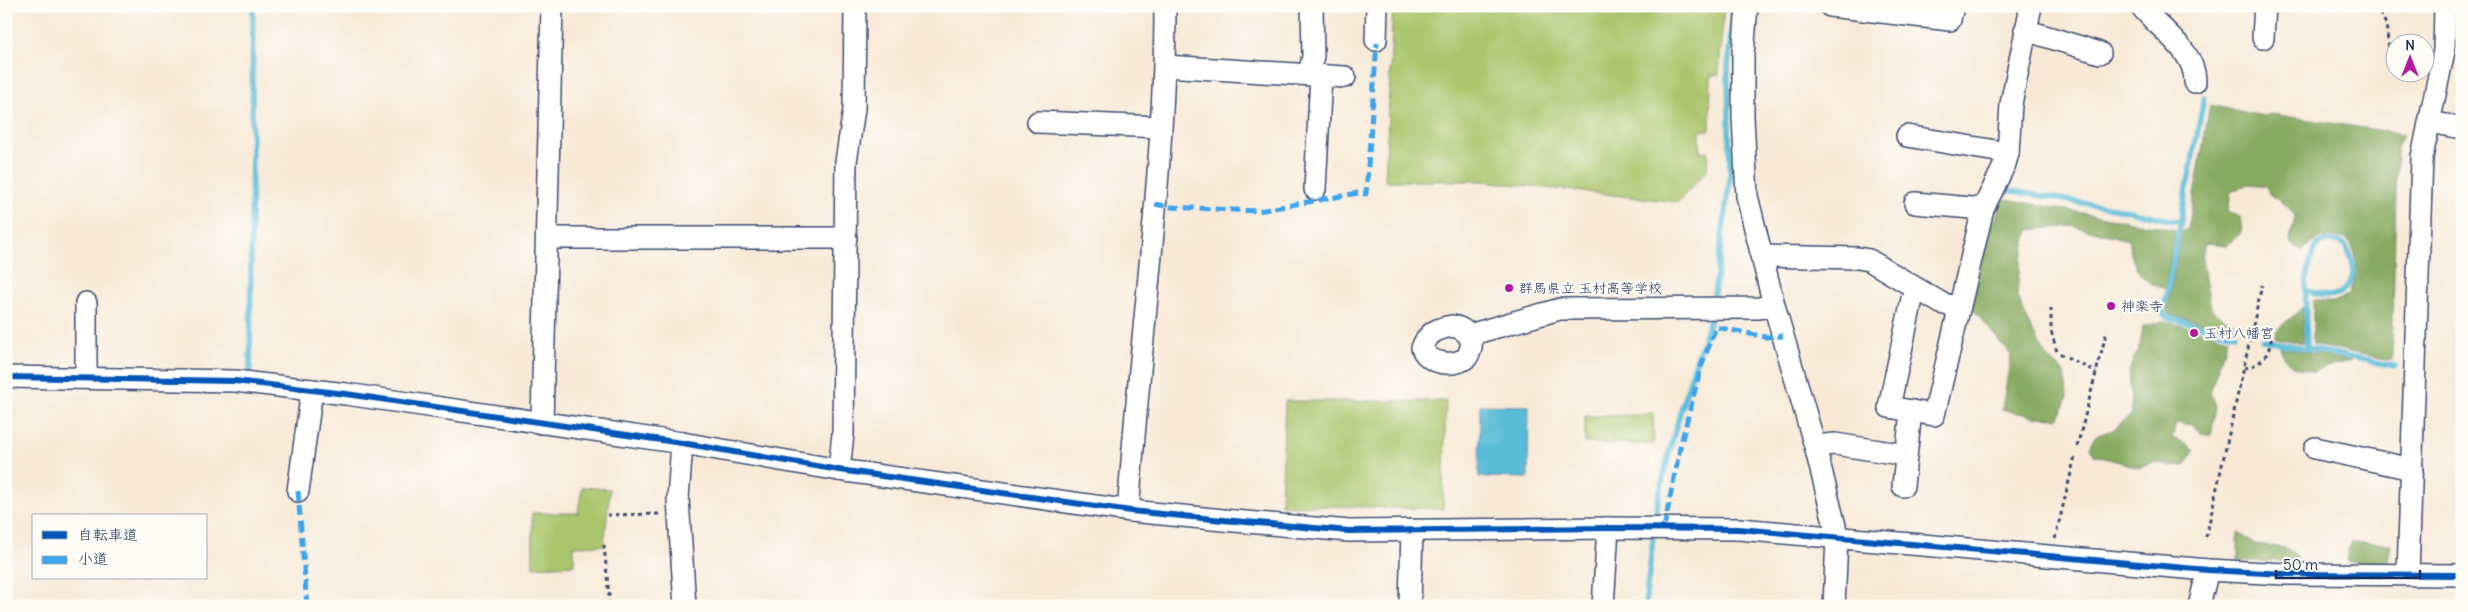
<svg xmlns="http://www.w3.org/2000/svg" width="2468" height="612" viewBox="0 0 2468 612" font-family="Delius,'Klee One',sans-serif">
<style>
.green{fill:#abc56c;stroke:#637a65}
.forest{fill:#88aa60;stroke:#526c5f}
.water{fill:#59bcd7;stroke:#3a769a}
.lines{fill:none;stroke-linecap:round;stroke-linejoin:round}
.stream{stroke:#59bcd7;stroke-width:5.5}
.minor-casing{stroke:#3c4b70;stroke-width:24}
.path{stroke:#3c4b70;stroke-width:3;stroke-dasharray:4 4;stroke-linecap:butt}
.minor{stroke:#fff;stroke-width:21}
.quiet{stroke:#3da3ed;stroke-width:5;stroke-dasharray:10 5;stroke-linecap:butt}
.cycleway-casing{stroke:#fdfcf7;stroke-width:9}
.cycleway{stroke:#0057b8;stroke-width:6}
.poi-dot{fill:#b5179e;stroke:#fdfcf7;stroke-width:2}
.labels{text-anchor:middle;stroke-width:4.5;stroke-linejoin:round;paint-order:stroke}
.poi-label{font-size:14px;fill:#1b2f5e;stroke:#fdfcf7;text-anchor:start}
</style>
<rect width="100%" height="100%" fill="#fdfcf7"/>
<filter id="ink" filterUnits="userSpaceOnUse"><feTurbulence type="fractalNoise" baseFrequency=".02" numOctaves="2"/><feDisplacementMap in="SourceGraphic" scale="10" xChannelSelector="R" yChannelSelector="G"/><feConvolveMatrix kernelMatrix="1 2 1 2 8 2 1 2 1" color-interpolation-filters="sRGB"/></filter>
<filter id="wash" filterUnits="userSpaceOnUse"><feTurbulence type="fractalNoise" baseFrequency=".0096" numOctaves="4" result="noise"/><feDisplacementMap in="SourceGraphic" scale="20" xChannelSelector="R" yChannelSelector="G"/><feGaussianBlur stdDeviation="1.12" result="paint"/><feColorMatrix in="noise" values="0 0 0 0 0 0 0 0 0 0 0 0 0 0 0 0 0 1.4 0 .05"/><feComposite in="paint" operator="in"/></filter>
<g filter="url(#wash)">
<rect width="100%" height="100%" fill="#f8e9d7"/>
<g class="green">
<path d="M1393,6H1724L1719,75H1711L1710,130L1700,131V152L1708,151L1707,170L1678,202L1482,181H1385Z"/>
<path d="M1285,401H1446L1443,509L1281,505Z"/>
<path d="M1648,413H1653L1654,444L1585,443V416L1648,415Z"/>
<path d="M582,487L610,489L604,545L574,546V565L533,567L532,513H578Z"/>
</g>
<g class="forest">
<path d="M2210,105L2264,116L2272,114L2403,134L2397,148L2392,360L2313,345V299L2334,302L2350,294C2356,275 2362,257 2347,240C2324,233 2321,238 2303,250L2292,245L2290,241L2295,216L2288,207L2269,194L2267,186L2248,184L2231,192L2228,211L2240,217L2242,232L2227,245L2205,243C2204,248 2202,254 2202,259C2203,266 2209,304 2212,309C2217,317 2226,319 2235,323L2231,330L2170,315L2167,311L2181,231L2188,229Z"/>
<path d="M2001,198L2175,230L2165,289C2137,280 2134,268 2128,240L2073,226L2029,230L2020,264L2017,296L2032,331L2048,358L2065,373L2067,397L2059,418L2036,417L2002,409L2011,355L1971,307L1989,224L1996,219Z"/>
<path d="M2303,307V343L2276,338L2277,330Z"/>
<path d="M2163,321L2228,338L2210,392L2216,406L2211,435L2201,433L2192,425L2176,423L2172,438L2185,443L2194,451L2185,466L2172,467L2154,462L2140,468L2094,455L2090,447L2095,436L2113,430L2132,414L2129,371L2140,344L2143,327Z"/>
<path d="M2280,347L2351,361L2324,367L2313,372C2294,367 2287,367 2280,347Z"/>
<path d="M2238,532L2255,545L2285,548L2296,555V561H2238Z"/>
<path d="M2351,542L2391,544L2388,562H2348L2347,550Z"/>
</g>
<path class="water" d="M1480,405L1529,406L1528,478L1479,477Z"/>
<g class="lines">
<g class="stream">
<path d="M2204,98L2163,313L2168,318L2234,334"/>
<path d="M2006,190L2125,210L2180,222"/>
<path d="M2307,290C2364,317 2364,238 2329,241C2297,243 2307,325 2307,349"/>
<path d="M1714,294L1730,179L1728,68L1733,6"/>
<path d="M2263,340L2395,366"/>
<path d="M250,372L253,6"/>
<path d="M1654,520C1667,453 1687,385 1710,320"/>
<path d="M1645,606L1653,538"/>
</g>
</g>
</g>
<g filter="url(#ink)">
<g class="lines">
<g class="minor-casing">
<g id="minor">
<path d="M1747,6L1743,54V117L1747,196L1774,305L1815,446L1835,526L1837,538L1834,606"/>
<path d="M1830,6L1950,20L1953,6"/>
<path d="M2141,6C2159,29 2196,51 2195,82"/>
<path d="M2025,30L2100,53"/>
<path d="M2263,38L2265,6"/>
<path d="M1376,40L1377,6"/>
<path d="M1165,66L1345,77"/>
<path d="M1309,74L1313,56L1312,6"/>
<path d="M1038,122L1160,127"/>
<path d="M2430,122L2462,128"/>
<path d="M1907,136L2008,153"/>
<path d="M1315,189L1321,75"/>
<path d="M1915,203L1983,209"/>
<path d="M547,238H846"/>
<path d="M1761,256L1858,258L1869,260L1941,303L1959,308"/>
<path d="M1916,290L1912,299L1889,407L1934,415L1983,209L2005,164L2008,153L2011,104L2031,6"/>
<path d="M1453,326C1470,330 1476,343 1467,357C1454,368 1428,364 1422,348C1428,332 1438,328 1453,326Z"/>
<path d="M1469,335L1560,309L1759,308L1774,305"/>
<path d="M6,377L235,381L346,394L682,443L839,470L1131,511L1223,520L1349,531L1608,528L1739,529L2208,570L2285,574L2462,575"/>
<path d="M86,378V303"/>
<path d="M542,423L552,6"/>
<path d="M682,443L678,499L685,606"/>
<path d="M1815,446L1835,444L1906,455"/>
<path d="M2315,448L2412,469"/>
<path d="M839,470L843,434L846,162L854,109L855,6"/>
<path d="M1903,486L1911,411"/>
<path d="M298,491L312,390"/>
<path d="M1131,511L1129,501C1140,336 1165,172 1165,6"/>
<path d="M2408,574L2422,157L2444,51L2445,6"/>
<path d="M1410,606L1412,530"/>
<path d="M1603,606L1608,528"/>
<path d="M2199,606L2208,570"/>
</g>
</g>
<g class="path">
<path d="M2376,6L2386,24L2391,66H2396"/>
<path d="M2051,308V331L2057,352L2096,372"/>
<path d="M2253,326L2262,285"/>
<path d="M2244,368C2263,365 2269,354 2272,336"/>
<path d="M2077,447L2106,334"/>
<path d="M607,515L660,514"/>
<path d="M2206,537L2251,335"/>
<path d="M2055,539L2075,456"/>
<path d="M604,545L610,606"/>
</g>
<use href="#minor" class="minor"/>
<g class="quiet">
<path d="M1155,204L1170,207L1258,211L1358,193L1366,194L1377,43"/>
<path d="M298,491L307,606"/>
<path d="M1664,528L1681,443L1701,367L1716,327L1766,337L1783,336"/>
</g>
<g class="cycleway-casing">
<path id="cycleway" d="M6,377L235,381L346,394L682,443L839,470L1131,511L1223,520L1349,531L1608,528L1739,529L2208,570L2285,574L2462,575"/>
</g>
<use href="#cycleway" class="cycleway"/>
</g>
</g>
<g class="poi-dot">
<circle cx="1509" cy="288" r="5"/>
<circle cx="2111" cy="306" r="5"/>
<circle cx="2194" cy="333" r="5"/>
</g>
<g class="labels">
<g class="poi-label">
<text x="1519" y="293">群馬県立 玉村高等学校</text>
<text x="2121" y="311">神楽寺</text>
<text x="2204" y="338">玉村八幡宮</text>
</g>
</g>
<rect width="2468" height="612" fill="none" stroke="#fdfcf7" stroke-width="25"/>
<rect x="32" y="514" width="175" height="65" fill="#fdfcf7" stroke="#a3aaba"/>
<rect x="42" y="531" width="25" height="8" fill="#0057b8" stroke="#a3aaba"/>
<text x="78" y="540" font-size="15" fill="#1b2f5e">自転車道</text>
<rect x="42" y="556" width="25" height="8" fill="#3da3ed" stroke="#a3aaba"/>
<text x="78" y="564" font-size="15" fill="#1b2f5e">小道</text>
<g transform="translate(2410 58)"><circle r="24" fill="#fdfcf7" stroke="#a3aaba"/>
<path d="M0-4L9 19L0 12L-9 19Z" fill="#b5179e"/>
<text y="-8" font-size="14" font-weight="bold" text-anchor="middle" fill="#1b2f5e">N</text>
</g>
<path d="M2276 570v8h144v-8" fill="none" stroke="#1b2f5e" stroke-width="2.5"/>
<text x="2283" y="570" font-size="15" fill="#1b2f5e" stroke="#fdfcf7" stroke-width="4" paint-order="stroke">50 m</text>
</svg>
